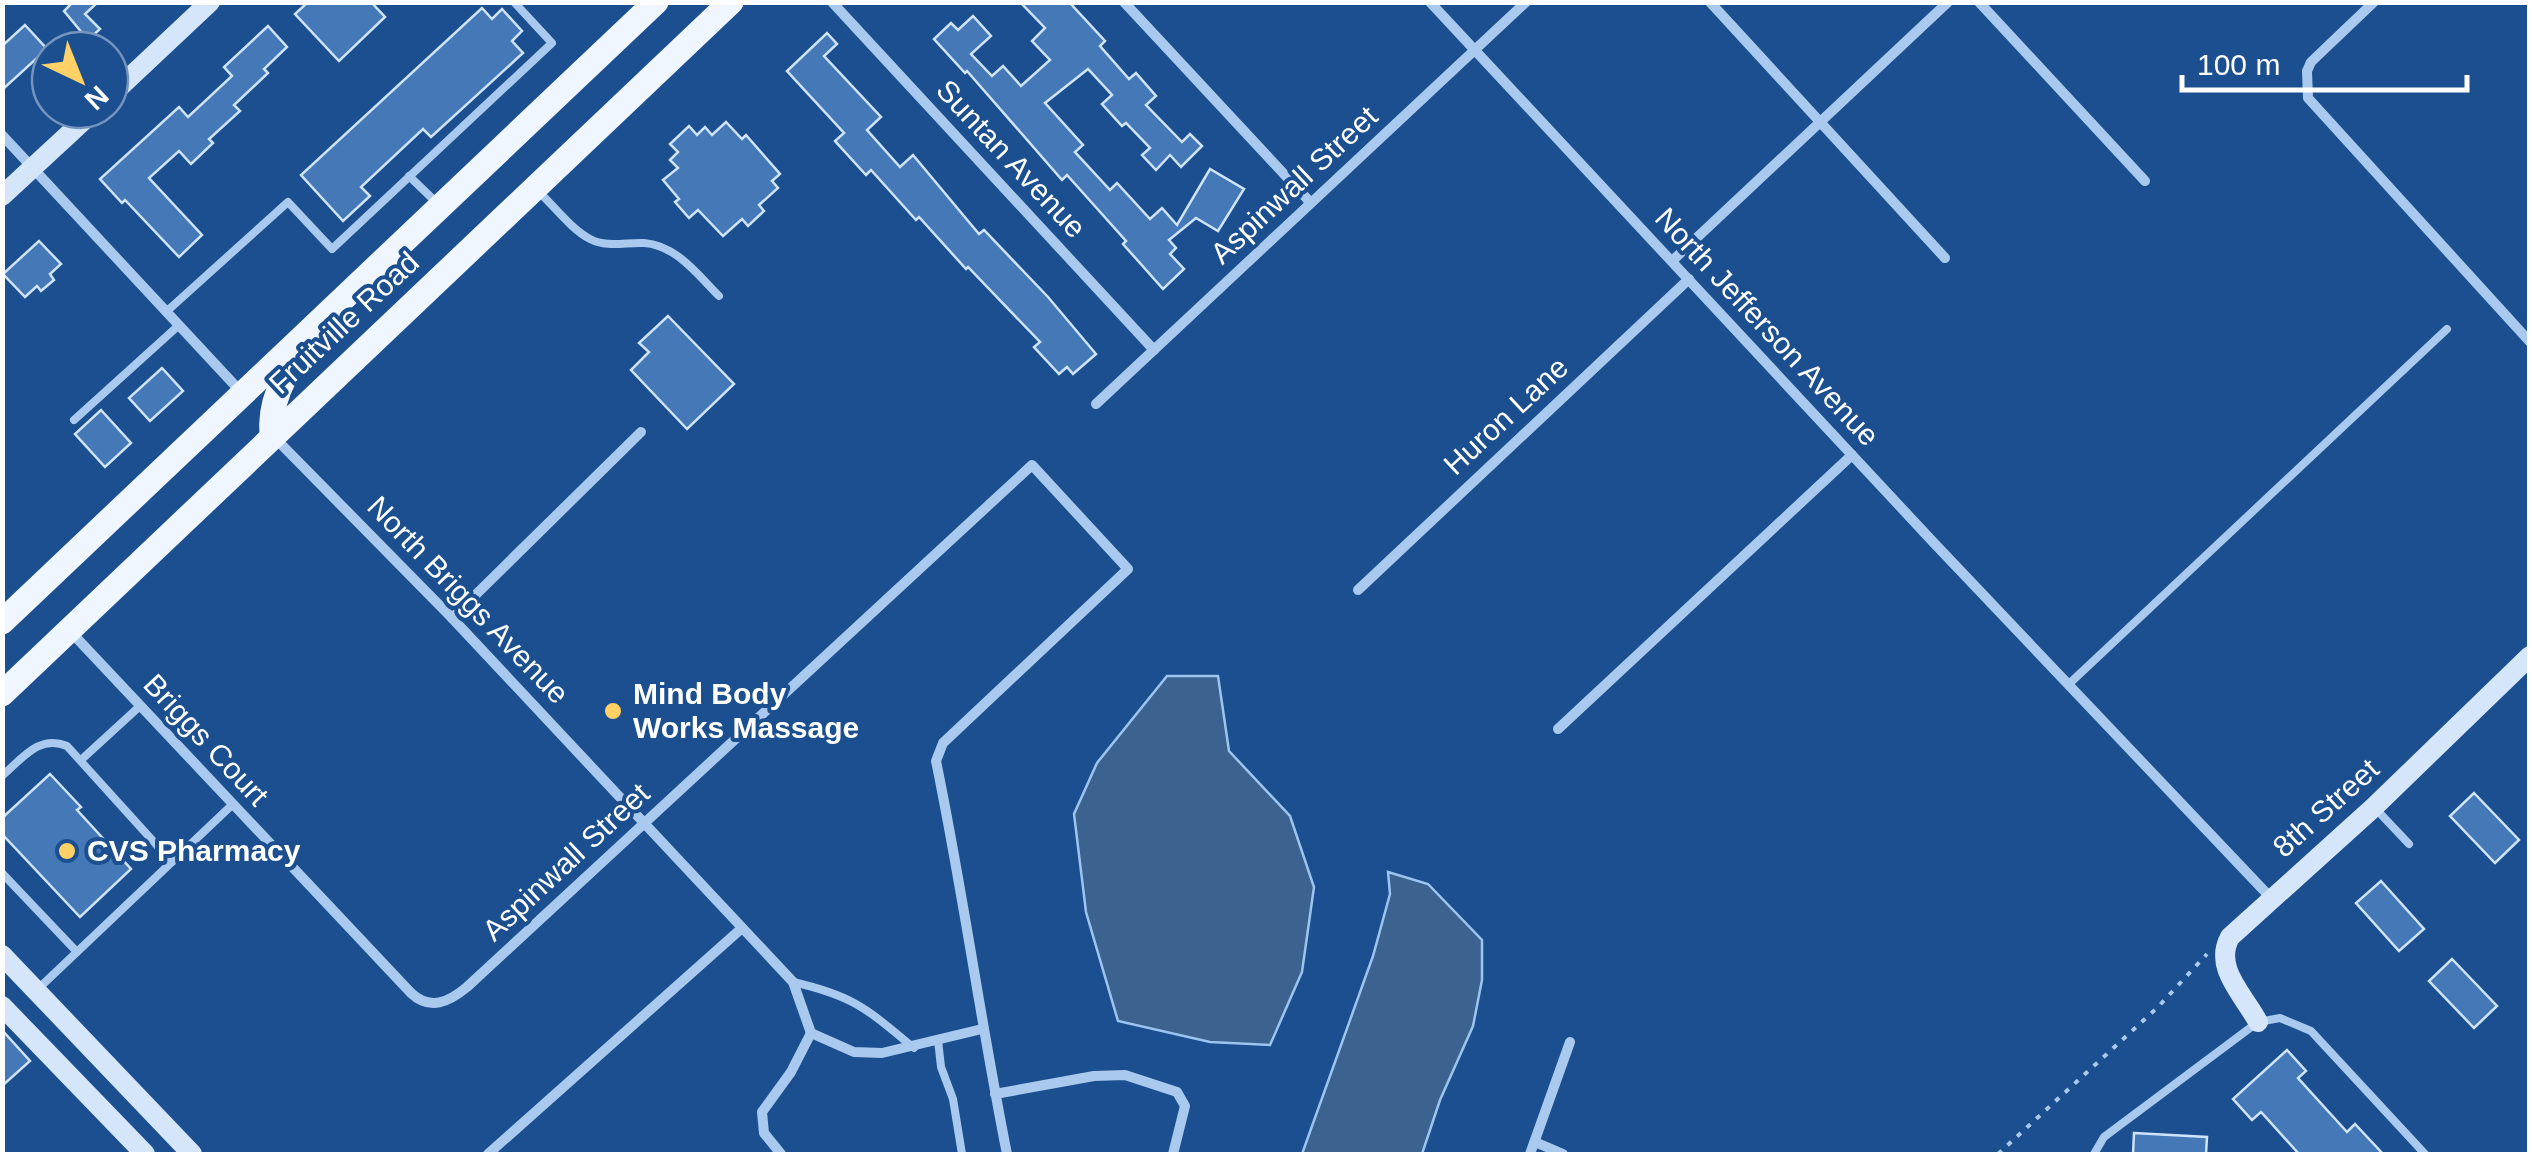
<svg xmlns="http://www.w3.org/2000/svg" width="2532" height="1157" viewBox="0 0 2532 1157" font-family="Helvetica,sans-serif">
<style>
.water{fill:#3c6290;stroke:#9cc4f0;stroke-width:2.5}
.building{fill:#4478b7;stroke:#cfe3fa;stroke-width:2.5}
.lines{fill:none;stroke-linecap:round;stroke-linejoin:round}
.path{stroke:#a9c9ee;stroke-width:4;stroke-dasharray:5 8;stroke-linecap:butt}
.lane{stroke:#a9c9ee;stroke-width:8}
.street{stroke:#a9c9ee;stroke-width:10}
.secondary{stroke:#d6e6fa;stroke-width:20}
.primary{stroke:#f0f6ff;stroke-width:25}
.poi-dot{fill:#ffd166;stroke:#1b4f8f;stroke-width:4}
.labels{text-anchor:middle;stroke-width:8;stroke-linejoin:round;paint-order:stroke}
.street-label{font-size:30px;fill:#fff;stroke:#1b4f8f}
.poi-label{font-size:30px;font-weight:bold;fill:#fff;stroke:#1b4f8f;text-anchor:start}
</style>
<rect width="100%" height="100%" fill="#1b4f8f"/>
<g class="water">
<path d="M1167,676H1218L1229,751L1290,816L1314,887L1302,972L1270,1045L1210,1042L1118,1021L1086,912L1074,814L1097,763Z"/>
<path d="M1388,872L1428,884L1482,940V980L1473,1026L1440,1100L1422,1154H1302L1373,956L1390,894Z"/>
</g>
<g class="building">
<path d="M73,2H98L85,14L100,29L88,40L64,11Z"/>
<path d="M308,2H371L385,17L339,61L295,14Z"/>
<path d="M1020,2H1069L1105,41L1100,46L1129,79L1136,73L1156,96L1146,105L1182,142L1190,134L1202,146L1181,167L1170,155L1156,170L1142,155L1150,148L1126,123L1122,126L1102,104L1112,95L1088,69L1045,103L1083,145L1075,152L1110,190L1117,183L1150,219L1162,208L1177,225L1210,169L1244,189L1218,231L1196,218L1169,240L1176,248L1170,254L1184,269L1163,289L1123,244L1126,241L1067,175L1062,180L967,71L965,73L934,39L951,23L958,30L973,16L991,36L971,54L992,76L1003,66L1021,86L1050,60L1032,41L1045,28Z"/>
<path d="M482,8L492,19L502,9L522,31L512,41L523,53L431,137L423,129L361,187L370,196L343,221L301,175Z"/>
<path d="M25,25L47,49L2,90V46Z"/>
<path d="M268,26L287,47L264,69L268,73L234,105L240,111L209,139L213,143L191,164L179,151L149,178L202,235L179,257L125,200L122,203L100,179L179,107L188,117L232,76L224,67Z"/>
<path d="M827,33L837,44L824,56L881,117L867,130L900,167L913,155L979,234L984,230L1048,297L1096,354L1073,374L1067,367L1059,374L1034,347L1040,342L968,267L966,269L919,217L916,220L871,170L866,175L835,141L844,133L787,71Z"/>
<path d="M726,122L742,139L746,135L780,174L772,181L778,188L759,205L764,211L748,226L742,219L723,236L698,210L689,218L675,202L679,199L663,180L678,168L670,160L678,152L670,144L689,126L697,135L705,127L712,135Z"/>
<path d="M39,241L61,264L50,274L54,280L41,291L37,286L25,297L3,274Z"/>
<path d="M668,316L734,384L687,429L631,370L649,352L639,343Z"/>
<path d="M162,368L183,391L150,421L129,398Z"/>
<path d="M101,410L131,443L105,467L75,434Z"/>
<path d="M50,774L81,807L77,810L131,869L80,917L2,834V818Z"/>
<path d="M2474,793L2519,840L2495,863L2450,816Z"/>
<path d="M2381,881L2424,929L2399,951L2356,903Z"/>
<path d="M2452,959L2497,1006L2474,1028L2429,981Z"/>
<path d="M2,1030L30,1061L2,1086Z"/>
<path d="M2287,1050L2306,1071L2298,1078L2347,1132L2355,1124L2383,1154H2299L2261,1112L2252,1120L2233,1099Z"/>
<path d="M2134,1133L2207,1137L2206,1154H2133Z"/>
</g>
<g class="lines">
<path class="path" d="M1998,1154L2158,1007L2207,954"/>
<g class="lane">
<path d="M409,176L437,203"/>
<path d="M538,191C554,206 571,229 590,239C607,248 626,242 644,243C676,245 698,275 719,296"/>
<path d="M166,312L288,202L332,249L552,43L514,2"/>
<path d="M74,420L178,326"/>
<path d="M2070,683L2447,329"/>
<path d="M81,760L140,706"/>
<path d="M2,776C22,759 39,734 67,746L172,862"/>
<path d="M2374,807L2409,844"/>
<path d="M2,873L77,952"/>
<path d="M793,982C854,996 867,1009 914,1048"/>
<path d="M39,988L233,804"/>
<path d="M938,1040L941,1067L953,1099L962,1154"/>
<path d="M2094,1154L2104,1137L2258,1022L2280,1018L2311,1031L2425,1154"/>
</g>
<g class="street">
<path d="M832,2L1154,350"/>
<path d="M1124,2L1310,202"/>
<path d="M1430,2L1934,543L2271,898"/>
<path d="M1710,2L1945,258"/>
<path d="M1979,2L2145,181"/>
<path d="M2374,2L2311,62L2307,71L2308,98L2530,342"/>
<path d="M2,135L242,393"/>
<path d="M1672,261L1948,2"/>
<path d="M1096,404L1526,2"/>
<path d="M273,436L452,618L793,982L811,1033L854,1052L882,1053L982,1029"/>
<path d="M1358,590L1689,279"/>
<path d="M452,618L641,432"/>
<path d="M70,631L411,993C430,1011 449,1002 467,987L1032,465L1128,569L943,743L936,761C963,892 981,1024 1007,1154"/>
<path d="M1558,729L1852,455"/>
<path d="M995,1094L1094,1076L1125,1075L1177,1092L1185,1106L1173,1154"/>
<path d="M1535,1142L1563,1154"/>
<path d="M488,1154L742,928"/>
<path d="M781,1154L764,1133L762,1112L791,1072L811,1033"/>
<path d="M1530,1154L1570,1042"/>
</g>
<g class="secondary">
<path d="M110,96L210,2"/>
<path d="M2,196L95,110"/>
<path d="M2,955L192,1154"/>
<path d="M2,1006L145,1154"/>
<path d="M2258,1022C2244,995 2213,968 2230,937L2374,807L2530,656"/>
</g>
<g class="primary">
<path d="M272,436C269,402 283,378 301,350"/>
<path d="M2,622L656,2"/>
<path d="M2,694L731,2"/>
</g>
</g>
<g class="poi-dot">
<circle cx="613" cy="711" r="10"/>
<circle cx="67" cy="851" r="10"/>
</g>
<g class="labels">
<g class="street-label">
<text transform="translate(1011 159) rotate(47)" y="10">Suntan Avenue</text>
<text transform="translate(1294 185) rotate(-43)" y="10">Aspinwall Street</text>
<text transform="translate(344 323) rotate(-43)" y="10">Fruitville Road</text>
<text transform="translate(1767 327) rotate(47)" y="10">North Jefferson Avenue</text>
<text transform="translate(1506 416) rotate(-43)" y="10">Huron Lane</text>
<text transform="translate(468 600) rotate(46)" y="10">North Briggs Avenue</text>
<text transform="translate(206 740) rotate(47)" y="10">Briggs Court</text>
<text transform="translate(2326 808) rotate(-42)" y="10">8th Street</text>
<text transform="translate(566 862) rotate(-43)" y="10">Aspinwall Street</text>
</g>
<g class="poi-label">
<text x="633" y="704">Mind Body<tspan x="633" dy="34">Works Massage</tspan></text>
<text x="87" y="861">CVS Pharmacy</text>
</g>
</g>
<rect width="2532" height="1157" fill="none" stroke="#ffffff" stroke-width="10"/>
<g transform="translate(80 80) rotate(137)"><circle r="48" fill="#1b4f8f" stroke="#7695bc" stroke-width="2.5"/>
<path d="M0-8L18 38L0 25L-18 38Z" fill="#ffd166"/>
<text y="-15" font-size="28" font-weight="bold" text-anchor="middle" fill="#ffffff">N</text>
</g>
<path d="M2182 75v15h285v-15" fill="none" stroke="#ffffff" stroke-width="5"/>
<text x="2197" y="75" font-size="30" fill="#ffffff" stroke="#1b4f8f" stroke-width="8" paint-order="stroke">100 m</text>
</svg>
